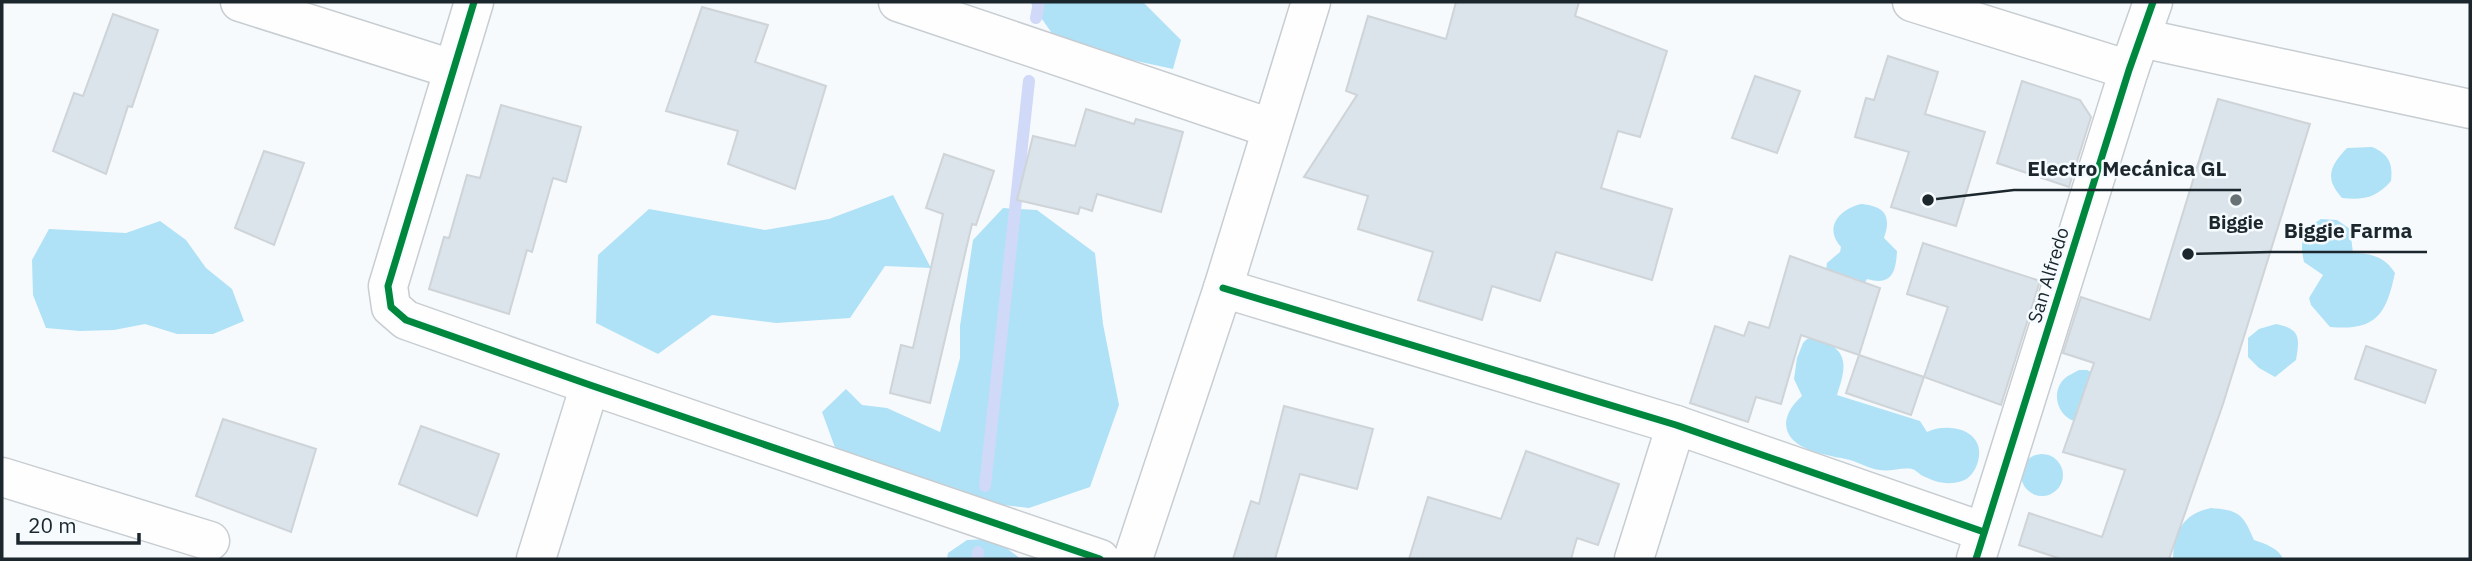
<svg xmlns="http://www.w3.org/2000/svg" width="2472" height="561" viewBox="0 0 2472 561" font-family="'IBM Plex Sans',sans-serif">
<style>
.forest{fill:#afe2f7}
.lines{fill:none;stroke-linecap:round;stroke-linejoin:round}
.stream{stroke:#d0d9f7;stroke-width:12}
.building{fill:#dbe3eb;stroke:#ced4d8;stroke-width:2}
.minor-casing{stroke:#c7cdd1;stroke-width:41}
.minor{stroke:#fefeff;stroke-width:38}
.cycleway-casing{stroke:#f5fbfe;stroke-width:11}
.cycleway{stroke:#00873e;stroke-width:7}
.poi-dot{fill:#687175;stroke:#f5fbfe;stroke-width:2.5}
.labels{text-anchor:middle;stroke-width:5;stroke-linejoin:round;paint-order:stroke}
.poi-label{font-size:19px;font-weight:bold;fill:#1b272d;stroke:#f5fbfe}
.street-label{font-size:19px;fill:#1b272d;stroke:#f5fbfe}
.leader{fill:none;stroke:#1b272d;stroke-width:2.5}
.callout-dot{fill:#1b272d;stroke:#f5fbfe;stroke-width:2.5}
.callout-label{font-size:21px;text-anchor:middle;font-weight:bold;fill:#1b272d;stroke:#f5fbfe;stroke-width:5;stroke-linejoin:round;paint-order:stroke}
</style>
<rect width="100%" height="100%" fill="#f7fafc"/>
<g class="forest">
<path d="M1030,2H1143L1181,40L1173,69L1118,57L1056,39Z"/>
<path d="M2372,147C2389,154 2393,164 2391,181C2376,198 2364,200 2342,198C2324,178 2330,166 2347,148Z"/>
<path d="M893,195L931,268L885,266L850,318L776,323L712,315L658,354L596,323L598,255L649,209L765,230L829,219Z"/>
<path d="M1861,204C1884,206 1892,215 1884,238L1897,251C1896,273 1891,286 1867,279L1862,288L1825,277L1827,263L1840,252L1841,247C1823,227 1840,209 1861,204Z"/>
<path d="M1003,208L1037,210L1095,253L1103,324L1119,405L1090,487L1029,508L972,501L837,453L822,412L846,389L862,405L887,408L940,432L960,358V326L973,240Z"/>
<path d="M2321,219L2337,220L2350,229L2353,253C2371,253 2385,257 2395,273C2386,315 2376,331 2330,327L2311,305L2309,298L2323,275L2304,262C2299,241 2303,230 2321,219Z"/>
<path d="M160,221L186,240L206,268L232,289L244,321L213,334H177L145,324L114,330L80,331L46,328L33,295L32,260L49,229L126,233Z"/>
<path d="M2276,324C2300,329 2300,337 2296,360L2275,377L2259,368L2248,357V338L2259,329Z"/>
<path d="M1818,338C1849,351 1847,365 1837,395L1920,421L1927,432C1941,425 1967,426 1976,441C1984,453 1976,477 1962,481C1947,486 1935,482 1921,475C1918,473 1916,470 1912,469C1902,467 1890,472 1880,470C1870,469 1860,463 1850,460C1829,455 1786,451 1786,423C1787,412 1794,403 1802,396L1794,379L1797,358L1803,343L1807,339Z"/>
<path d="M2079,370H2087L2105,379L2074,421C2057,415 2051,392 2064,379C2068,375 2074,373 2079,370Z"/>
<circle cx="2042" cy="475" r="21"/>
<path d="M2211,508C2239,510 2243,514 2254,540C2265,544 2279,548 2283,559H2173C2174,531 2183,514 2211,508Z"/>
<path d="M989,539L1005,547L1021,559H947L948,553L967,540Z"/>
</g>
<g class="lines">
<g class="stream">
<path d="M1036,18L1039,2"/>
<path d="M985,486L1029,81"/>
<path d="M977,559L978,552"/>
</g>
</g>
<g class="building">
<path d="M1456,2H1579L1575,16L1667,51L1640,137L1618,131L1601,188L1672,209L1652,280L1556,252L1540,301L1492,286L1482,320L1418,300L1433,252L1358,229L1368,196L1304,177L1357,95L1346,91L1368,16L1446,39Z"/>
<path d="M702,7L768,25L755,62L826,86L795,189L728,164L738,131L666,111Z"/>
<path d="M113,14L158,30L132,107L128,106L106,174L53,151L74,93L83,96Z"/>
<path d="M1888,56L1938,72L1925,114L1985,132L1956,226L1891,207L1909,152L1855,137L1866,98L1874,100Z"/>
<path d="M1755,76L1800,91L1777,153L1732,138Z"/>
<path d="M2022,81L2080,100L2091,117L2069,187L1997,163Z"/>
<path d="M2218,99L2310,124L2223,404L2169,559H2061L2019,545L2029,513L2102,537L2125,470L2063,452L2094,363L2063,353L2081,297L2150,320Z"/>
<path d="M501,105L581,127L566,182L553,178L532,252L527,250L509,314L429,289L444,237L449,238L467,175L480,178Z"/>
<path d="M1086,109L1134,124L1136,119L1183,132L1161,212L1097,194L1092,211L1080,207L1078,214L1017,200L1033,136L1075,146Z"/>
<path d="M264,151L304,163L274,245L235,228Z"/>
<path d="M944,154L994,171L976,225L972,224L930,403L890,393L901,345L913,348L943,214L926,208Z"/>
<path d="M1923,243L2040,281L2001,405L1924,377L1948,307L1907,294Z"/>
<path d="M1790,256L1880,288L1859,355L1801,335L1781,404L1756,397L1748,422L1690,403L1715,326L1744,336L1749,322L1769,328Z"/>
<path d="M2366,346L2436,370L2425,403L2355,379Z"/>
<path d="M1859,355L1924,377L1911,415L1846,393Z"/>
<path d="M1284,406L1373,429L1357,489L1300,474L1275,559H1233L1251,501L1259,504Z"/>
<path d="M223,419L316,449L291,532L196,496Z"/>
<path d="M421,426L499,454L477,516L399,484Z"/>
<path d="M1526,451L1619,484L1598,545L1577,538L1571,559H1409L1428,497L1501,519Z"/>
</g>
<g class="lines">
<g class="minor-casing">
<g id="minor">
<path d="M240,2L452,69"/>
<path d="M474,2L388,286L391,307L406,320L590,385L1100,559"/>
<path d="M898,2L1270,128"/>
<path d="M1912,2L2129,70"/>
<path d="M2141,38L2470,109"/>
<path d="M1223,288L1676,425L1984,532"/>
<path d="M2,477L210,541"/>
<path d="M536,559L590,385"/>
<path d="M1133,559L1223,288L1311,2"/>
<path d="M1634,559L1676,425"/>
<path d="M1976,559L2129,70L2153,2"/>
</g>
</g>
<use href="#minor" class="minor"/>
<g class="cycleway-casing">
<g id="cycleway">
<path d="M474,2L388,286L391,307L406,320L590,385L1100,559"/>
<path d="M1223,288L1676,425L1984,532"/>
<path d="M1976,559L2129,70L2153,2"/>
</g>
</g>
<use href="#cycleway" class="cycleway"/>
</g>
<circle class="poi-dot" cx="2236" cy="200" r="7"/>
<g class="labels">
<g class="poi-label">
<text x="2236" y="229">Biggie</text>
</g>
<g class="street-label">
<text transform="translate(2048 275) rotate(-73)" y="7">San Alfredo</text>
</g>
</g>
<path class="leader" d="M1928 200L2014 190H2241M2188 254L2270 252H2427"/>
<g class="callout-dot">
<circle cx="1928" cy="200" r="7"/>
<circle cx="2188" cy="254" r="7"/>
</g>
<g class="callout-label">
<text x="2127" y="176">Electro Mecánica GL</text>
<text x="2348" y="238">Biggie Farma</text>
</g>
<rect width="2472" height="561" fill="none" stroke="#1b272d" stroke-width="7"/>
<path d="M18 533v10h121v-10" fill="none" stroke="#1b272d" stroke-width="3.5"/>
<text x="28" y="533" font-size="21" fill="#1b272d" stroke="#f5fbfe" stroke-width="5" paint-order="stroke">20 m</text>
</svg>
